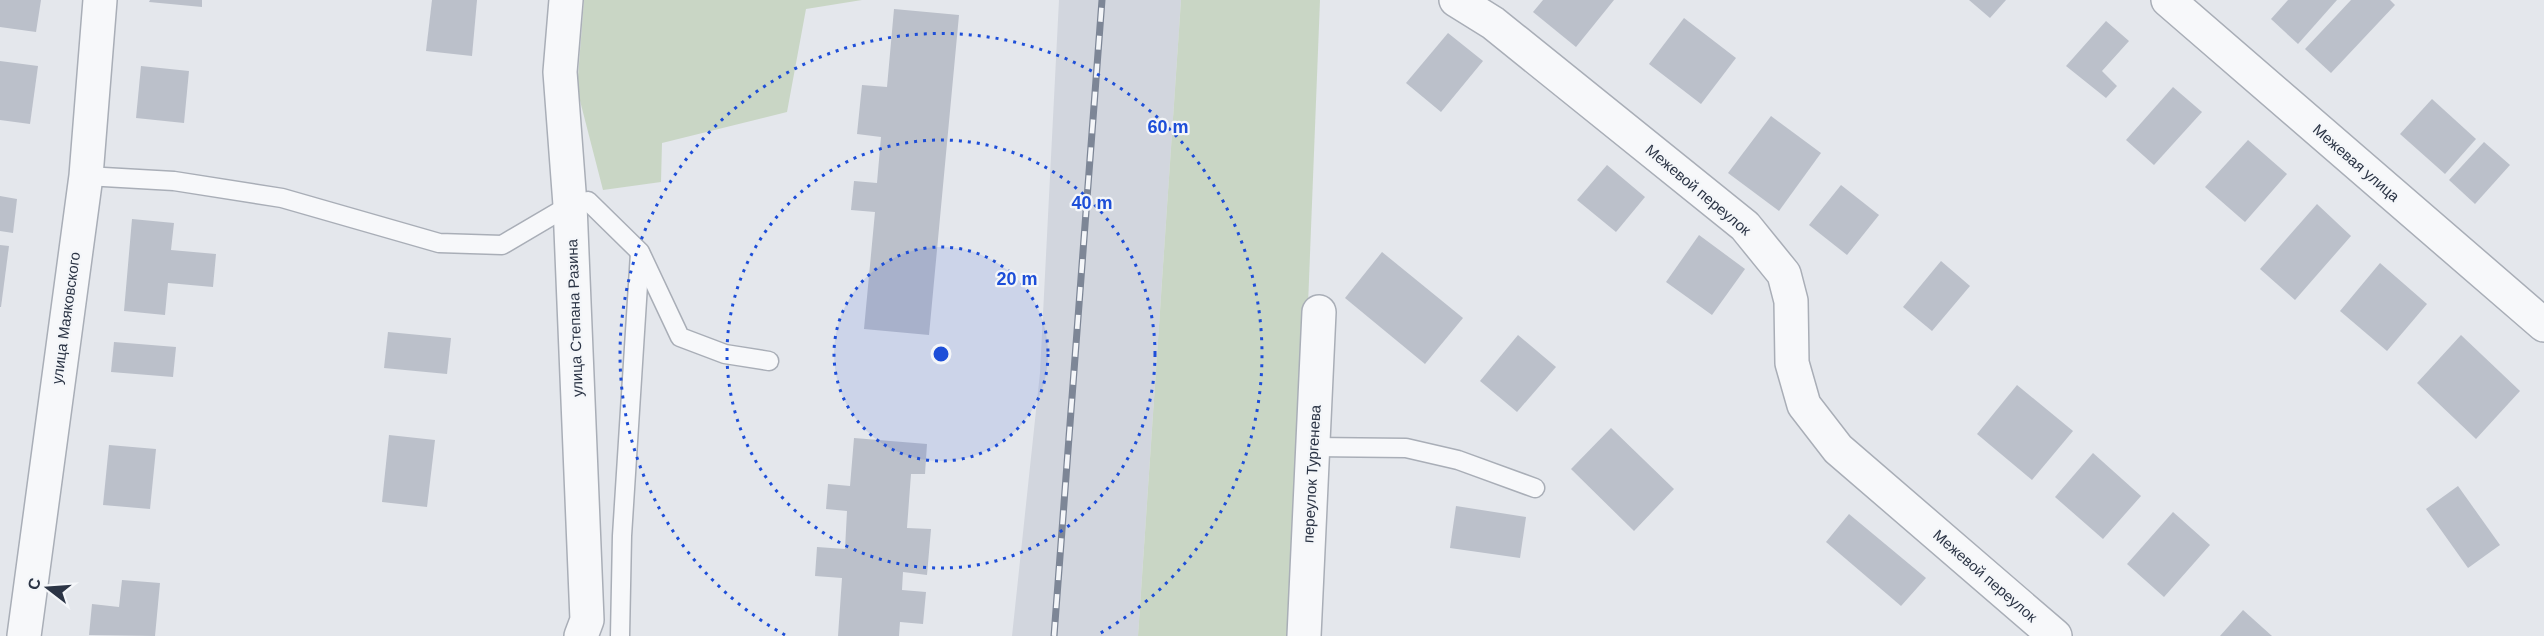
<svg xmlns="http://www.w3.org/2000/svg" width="2544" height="636" viewBox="0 0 2544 636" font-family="Arial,sans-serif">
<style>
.built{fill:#d2d6de}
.green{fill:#c9d6c5}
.building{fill:#bbc0ca}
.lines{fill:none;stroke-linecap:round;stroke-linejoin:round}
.service-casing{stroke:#a9aeb7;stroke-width:21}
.minor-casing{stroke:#a9aeb7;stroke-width:36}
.service{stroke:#f7f8fa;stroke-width:18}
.minor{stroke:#f7f8fa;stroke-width:33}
.rail-casing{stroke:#7d8696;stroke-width:7}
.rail{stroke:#f4f6f9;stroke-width:4.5;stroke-dasharray:14;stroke-linecap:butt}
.ring{fill:none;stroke:#1d4ed8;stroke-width:3;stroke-dasharray:3 6}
.labels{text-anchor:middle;stroke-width:4.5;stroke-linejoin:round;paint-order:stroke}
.street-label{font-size:15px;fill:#2b3445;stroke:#f4f6f9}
.centre{fill:#1d4ed8;stroke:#f4f6f9;stroke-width:3}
.ring-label{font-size:18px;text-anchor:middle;font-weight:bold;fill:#1d4ed8;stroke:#f4f6f9;stroke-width:4.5;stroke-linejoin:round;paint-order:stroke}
</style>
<rect width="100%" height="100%" fill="#e4e7ec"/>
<path class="built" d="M1059,0H1181L1138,636H1012L1040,373Z"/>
<g class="green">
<path d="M584,0H862L806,9L787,112L662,143L661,182L603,190L577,89Z"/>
<path d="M1181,0H1320L1295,636H1138Z"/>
</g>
<g class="building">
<path d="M0,0H41L36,32L0,27Z"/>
<path d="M150,0H202V7L149,2Z"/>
<path d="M432,0H477L472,56L426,51Z"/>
<path d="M1543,0H1614L1576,47L1533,12Z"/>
<path d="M1969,0H2006L1990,18Z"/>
<path d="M2288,0H2337L2298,44L2271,19Z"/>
<path d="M2351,0H2390L2395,5L2331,73L2305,49Z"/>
<path d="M894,9L959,15L929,335L864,329L875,212L851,210L854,181L877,183L881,137L857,134L862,85L887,87Z"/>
<path d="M1684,18L1736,58L1701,104L1649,64Z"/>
<path d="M2106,21L2129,41L2102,71L2117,86L2106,98L2066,66Z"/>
<path d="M1448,33L1483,61L1441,112L1406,83Z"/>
<path d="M0,61L38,66L30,124L0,120Z"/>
<path d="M141,66L189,71L184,123L136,118Z"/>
<path d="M2173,87L2202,112L2154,165L2126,140Z"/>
<path d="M2432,99L2476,139L2445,174L2400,134Z"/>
<path d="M1771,116L1821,153L1779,211L1728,173Z"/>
<path d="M2248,140L2287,174L2245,222L2205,187Z"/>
<path d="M2484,142L2510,165L2475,204L2449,180Z"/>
<path d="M1607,165L1645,197L1616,232L1577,200Z"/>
<path d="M1841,185L1879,215L1847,255L1809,225Z"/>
<path d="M0,196L17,199L13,233L0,231Z"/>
<path d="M2317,204L2351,236L2295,300L2260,269Z"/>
<path d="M132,219L174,223L171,250L216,254L213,287L168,283L165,315L124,311Z"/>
<path d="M1699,235L1745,269L1712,315L1666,282Z"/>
<path d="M0,245L9,246L1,307H0Z"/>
<path d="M1382,252L1463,318L1425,364L1345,298Z"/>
<path d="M1941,261L1970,286L1932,331L1903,307Z"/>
<path d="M2380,263L2427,304L2387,351L2340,311Z"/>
<path d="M388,332L451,338L447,374L384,368Z"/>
<path d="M1518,335L1556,367L1517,412L1480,381Z"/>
<path d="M2461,335L2520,391L2476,439L2417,383Z"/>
<path d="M114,342L176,347L173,377L111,372Z"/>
<path d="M2017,385L2073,431L2032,480L1977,434Z"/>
<path d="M1611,428L1674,489L1634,531L1571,469Z"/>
<path d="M389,435L435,440L427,507L382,502Z"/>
<path d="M854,438L927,444L925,474H911L907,528L931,529L927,575L903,572L902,590L926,592L923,624L900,622L899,636H838L842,578L815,576L817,547L845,549L847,511L826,509L828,484L850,486Z"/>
<path d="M109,445L156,449L150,509L103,505Z"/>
<path d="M2093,453L2141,496L2103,539L2055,497Z"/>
<path d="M2458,486L2500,545L2468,568L2426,509Z"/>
<path d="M1456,506L1526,517L1520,558L1450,548Z"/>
<path d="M2173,512L2210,545L2164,597L2127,564Z"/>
<path d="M1849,514L1926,578L1901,606L1826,542Z"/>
<path d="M122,580L160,583L155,636L89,635L92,604L119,607Z"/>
<path d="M2243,610L2272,636H2220Z"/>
</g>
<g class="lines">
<g class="service-casing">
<g id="service">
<path d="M86,176L174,181L282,198L439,243L502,245L570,205L588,201L640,252L680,337L725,354L769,361"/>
<path d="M1313,447L1406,448L1458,460L1535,488"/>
<path d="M620,636L622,536L640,253"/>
</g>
</g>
<g class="minor-casing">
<g id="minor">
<path d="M566,0L560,72L570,205L587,620L581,636"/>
<path d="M1456,0L1493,23L1745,226L1784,274L1791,301L1792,363L1804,405L1838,449L2055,636"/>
<path d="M2168,0L2544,325"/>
<path d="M24,636L86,176L100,0"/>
<path d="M1304,636L1319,312"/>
</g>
</g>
<use href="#service" class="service"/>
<use href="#minor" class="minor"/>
<g class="rail-casing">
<path id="rail" d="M1054,636L1102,0"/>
</g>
<use href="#rail" class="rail"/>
</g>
<circle cx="941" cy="354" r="107" fill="#1d4ed8" fill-opacity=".12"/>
<g class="ring">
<circle cx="941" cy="354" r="107"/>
<circle cx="941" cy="354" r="214"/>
<path d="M785 635A321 321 0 1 1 1097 635"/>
</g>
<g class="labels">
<g class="street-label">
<text transform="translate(2356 163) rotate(41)" y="5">Межевая улица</text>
<text transform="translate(1698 190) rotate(40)" y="5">Межевой переулок</text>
<text transform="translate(66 318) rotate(-82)" y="5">улица Маяковского</text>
<text transform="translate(575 318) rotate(-92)" y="5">улица Степана Разина</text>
<text transform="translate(1312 474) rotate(-87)" y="5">переулок Тургенева</text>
<text transform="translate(1985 576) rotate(41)" y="5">Межевой переулок</text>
</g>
</g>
<circle cx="941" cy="354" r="9" class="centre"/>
<g class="ring-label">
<text x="1168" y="133">60 m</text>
<text x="1092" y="209">40 m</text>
<text x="1017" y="285">20 m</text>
</g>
<g transform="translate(48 588) rotate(287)" stroke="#f4f6f9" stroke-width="4.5" paint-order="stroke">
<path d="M0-4.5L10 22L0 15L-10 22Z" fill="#2b3445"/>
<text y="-9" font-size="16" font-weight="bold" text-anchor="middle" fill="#2b3445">С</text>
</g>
</svg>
